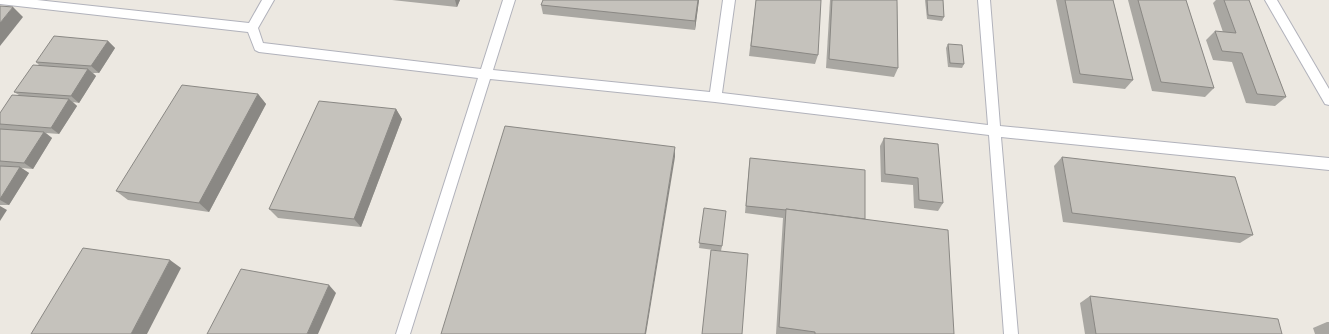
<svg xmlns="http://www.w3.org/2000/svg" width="1329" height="334" viewBox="0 0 1329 334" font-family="'Fira Sans Condensed',sans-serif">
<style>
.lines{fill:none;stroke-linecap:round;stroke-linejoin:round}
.service-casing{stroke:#b1b2bb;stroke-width:2}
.service{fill:#fff;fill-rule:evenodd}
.wall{fill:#a9a7a2}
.shaded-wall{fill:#8a8884}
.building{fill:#c5c2bc;stroke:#8a8884}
</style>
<rect width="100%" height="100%" fill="#ece8e1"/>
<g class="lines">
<g class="service-casing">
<g id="service">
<path d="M0,0H37L249,23L262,0H274L258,28L263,43L481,69L503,0H515L493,70L710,92L723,0H735L722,93L988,125L978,0H990L1000,126L1329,158V170L1001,137L1018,334H1004L989,135L715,102L490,79L410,334H396L478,78L259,52L255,50L248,32L0,4Z"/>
<path d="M1265,0H1277L1329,89V105L1325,104Z"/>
</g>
</g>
<use href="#service" class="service"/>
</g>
<g class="wall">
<path d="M392,0H460L457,7Z"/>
<path d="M543,0H699L695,30L543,14L541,5Z"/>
<path d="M756,0L818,55L815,64L749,56Z"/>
<path d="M830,0H897L898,68L894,77L826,68Z"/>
<path d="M925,0H943L944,17L942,21L927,19Z"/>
<path d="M1056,0H1113L1133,80L1125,89L1073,83Z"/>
<path d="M1128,0H1186L1214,88L1205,97L1152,91Z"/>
<path d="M1216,0H1249L1286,97L1275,106L1246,103L1232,62L1213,60L1206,40L1215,31L1223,32L1213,3Z"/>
<path d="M108,41L115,48L99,73H93L96,76L79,103L73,102L77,106L59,134L46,133L52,138L33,169L21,168L29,173L9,205H0V113L19,95L14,92L39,65L36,62Z"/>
<path d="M948,44L964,64L962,68L948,67L946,48Z"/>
<path d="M258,94L266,104L209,212L128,200L116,191Z"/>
<path d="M396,109L402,119L361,227L278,218L269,209Z"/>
<path d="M884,138L943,203L938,211L914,208L913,185L881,182L880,146Z"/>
<path d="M1062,157L1253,235L1240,243L1063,222L1054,166Z"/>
<path d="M750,158L865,219L954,334H776L783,218L745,213L749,166Z"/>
<path d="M704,208L722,246L721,251L699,248Z"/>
<path d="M1090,296L1282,334H1085L1080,303Z"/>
<path d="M1327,322H1329V334H1315L1313,328Z"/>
</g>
<g class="shaded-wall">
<path d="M455,0H460L457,7Z"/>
<path d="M698,0H699L695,30V21Z"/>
<path d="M13,7L23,17L0,46V23Z"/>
<path d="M108,41L115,48L99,73L91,66Z"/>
<path d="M88,69L96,76L79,103L71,96Z"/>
<path d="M258,94L266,104L209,212L199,203Z"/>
<path d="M69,99L77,106L59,134L51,128Z"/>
<path d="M396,109L402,119L361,227L354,219Z"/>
<path d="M44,132L52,138L33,169L24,163Z"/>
<path d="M675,147V157L646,334H645Z"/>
<path d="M20,167L29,173L9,205L0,200V199Z"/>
<path d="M0,206L7,210L0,221Z"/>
<path d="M170,260L181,268L147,334H131Z"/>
<path d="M329,285L336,293L318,334H307Z"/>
</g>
<g class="building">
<path d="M543,0H698L695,21L541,5Z"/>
<path d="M756,0H821L818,55L751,46Z"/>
<path d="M832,0H897L898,68L829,59Z"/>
<path d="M927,0H943L944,17L928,15Z"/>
<path d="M1065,0H1113L1133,80L1080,74Z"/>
<path d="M1138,0H1186L1214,88L1161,82Z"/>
<path d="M1224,0H1249L1286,97L1257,94L1242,53L1222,51L1215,31L1236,33Z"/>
<path d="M0,6L13,7L0,23Z"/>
<path d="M54,36L108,41L91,66L36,62Z"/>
<path d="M948,44L962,45L964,64L950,63Z"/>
<path d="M33,65L88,69L71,96L14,92Z"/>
<path d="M182,85L258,94L199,203L116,191Z"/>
<path d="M12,95L69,99L51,128L0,124V113Z"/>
<path d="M319,101L396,109L354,219L269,209Z"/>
<path d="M505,126L675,147L645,334H441Z"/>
<path d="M0,129L44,132L24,163L0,161Z"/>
<path d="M884,138L938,144L943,203L919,200L918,178L885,174Z"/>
<path d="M1062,157L1235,177L1253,235L1072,213Z"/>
<path d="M750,158L865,170V219L786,209V210L746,206Z"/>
<path d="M0,166L20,167L0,199Z"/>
<path d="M704,208L726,211L722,246L699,243Z"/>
<path d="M786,209L948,230L954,334H815V332L779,327Z"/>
<path d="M83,248L170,260L131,334H31Z"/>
<path d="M711,250L748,254L742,334H702Z"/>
<path d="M241,269L329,285L307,334H207Z"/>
<path d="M1090,296L1278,319L1282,334H1096Z"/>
</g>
</svg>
